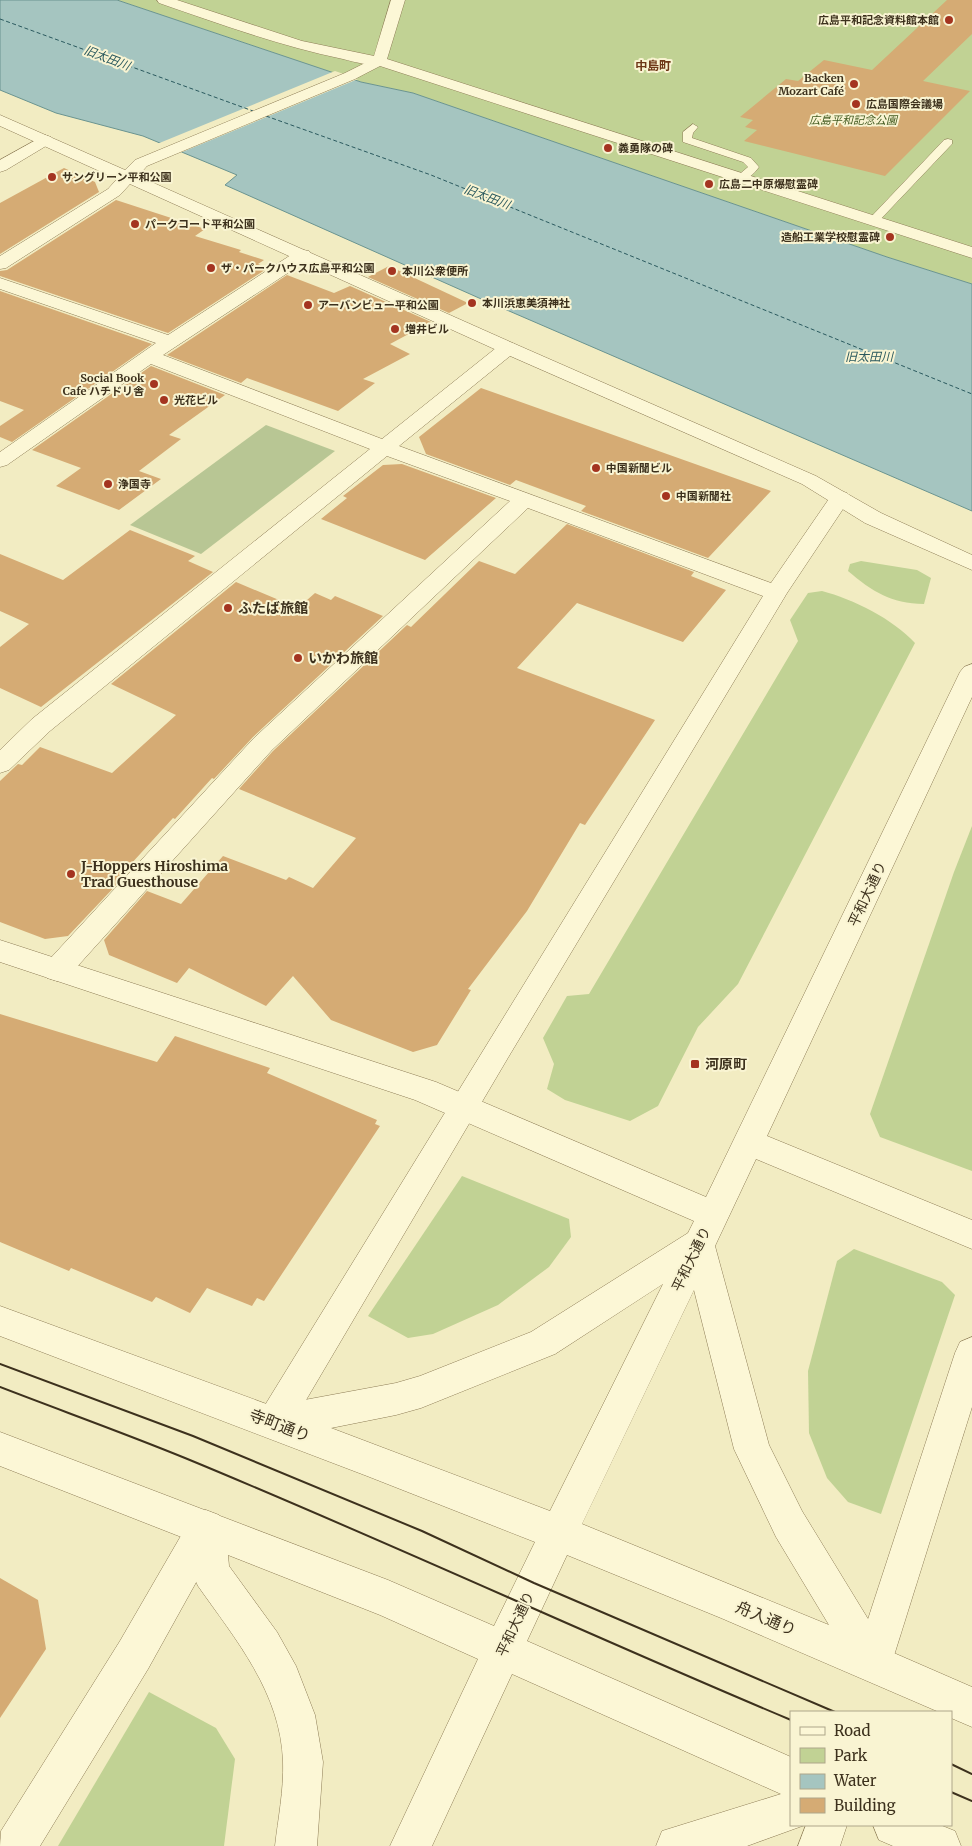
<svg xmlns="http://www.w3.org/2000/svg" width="972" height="1846" viewBox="0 0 972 1846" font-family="Merriweather,'Noto Sans JP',serif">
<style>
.green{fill:#c1d294}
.cemetery{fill:#b8c694}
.water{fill:#a5c5c0;stroke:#6a9490}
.pier{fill:#f2ecc2}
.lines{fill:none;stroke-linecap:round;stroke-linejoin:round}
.ferry{stroke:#2a595e;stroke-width:1;stroke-dasharray:4 2.5;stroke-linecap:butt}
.building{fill:#d5ab74}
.service-casing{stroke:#8e7d57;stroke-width:1}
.minor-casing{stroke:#8e7d57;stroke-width:1}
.tertiary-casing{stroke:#8e7d57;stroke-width:1}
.service{fill:#fcf7d6;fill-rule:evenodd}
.minor{fill:#fcf7d6;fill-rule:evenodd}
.tertiary{fill:#fcf7d6;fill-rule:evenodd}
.tram{stroke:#3d311d;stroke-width:2}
.poi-dot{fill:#a43420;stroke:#f9f4d2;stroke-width:2}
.labels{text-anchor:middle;stroke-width:4;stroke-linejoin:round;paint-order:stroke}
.far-poi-label{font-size:11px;font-weight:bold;fill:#3d311d;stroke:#f9f4d2;text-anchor:start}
.far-park-label{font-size:11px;font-style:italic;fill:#435b21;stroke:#f9f4d2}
.far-water-label{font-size:12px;font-style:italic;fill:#2a595e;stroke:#f9f4d2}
.far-neighbourhood-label{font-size:12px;font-weight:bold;fill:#6e3717;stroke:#f9f4d2}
.poi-label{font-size:14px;font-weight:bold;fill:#3d311d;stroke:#f9f4d2;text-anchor:start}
.street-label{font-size:14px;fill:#3d311d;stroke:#f9f4d2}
.near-street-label{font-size:16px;fill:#3d311d;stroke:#f9f4d2}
</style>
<rect width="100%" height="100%" fill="#f2ecc2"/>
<g class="green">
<path d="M117,0H972V284L887,257L413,93L361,82Z"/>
<path d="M861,561L917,570L931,578L924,604C890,603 873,592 848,571L850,564Z"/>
<path d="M822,591C853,599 893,619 915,643L738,984L698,1027L658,1106L630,1121L565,1100L547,1089L554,1064L543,1038L567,996L589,994L798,641L790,620L808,593Z"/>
<path d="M972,826V1171L880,1137L870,1114L954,872Z"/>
<path d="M462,1176L569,1219L571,1237L549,1267L498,1305L433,1334L408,1338L368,1316Z"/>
<path d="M854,1249L942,1282L955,1295L881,1514L848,1502L827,1478L809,1433L808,1371L837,1261Z"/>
<path d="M149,1692L216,1728L235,1759L224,1846H58Z"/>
</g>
<path class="cemetery" d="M266,425L335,451L201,554L130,525Z"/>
<path class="water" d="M0,0H117L361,82L413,93L887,257L972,284V511L479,298L225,185L237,175L143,136L56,113L0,90Z"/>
<path class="pier" d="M335,71L358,79L180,153L157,144Z"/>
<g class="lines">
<g class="ferry">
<path d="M0,19L253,111"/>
<path d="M266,116L431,175L972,394"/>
</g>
</g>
<g class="building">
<path d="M947,0H972V34L923,81L970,91L885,176L744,141L757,130L745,127L753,120L740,117L786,79L798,81L824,60L872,70Z"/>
<path d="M64,168L95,182L99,192L0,254V203Z"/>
<path d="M116,200L205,229L195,236L241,250L239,252L264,260L258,264L268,268L168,333L0,276V271L7,270Z"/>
<path d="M389,266L468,303L449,313L368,277Z"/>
<path d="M287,275L334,293L350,286L431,322L390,344L410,354L363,379L375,383L338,411L247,378L241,383L167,355Z"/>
<path d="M0,291L152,344L12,442L0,437V426L24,410L0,401Z"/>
<path d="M151,366L225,395L169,435L181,439L139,471L161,479L119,510L56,486L81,468L32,450Z"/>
<path d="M481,388L771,491L708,558L581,511L586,506L516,480L510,485L426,454L419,437Z"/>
<path d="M402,464L496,498L425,560L321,519L347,498L343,496L383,465Z"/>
<path d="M567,524L694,572L691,576L726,590L683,642L577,603L517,668L655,720L585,825L580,823L527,911L468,989L471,990L437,1045L413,1052L331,1020L293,976L266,1006L189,968L177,983L109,955L104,940L147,891L181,904L223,856L286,880L289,877L313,888L356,838L239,789L273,751L407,625L411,627L479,561L515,574Z"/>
<path d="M130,530L195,556L188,561L213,572L41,707L0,688V647L29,624L0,611V554L63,580Z"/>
<path d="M236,582L298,608L315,593L331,600L335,596L383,616L253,737L214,779L212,778L175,819L173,818L130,865L118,880L120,881L68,936L45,939L0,922V781L18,764L22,765L40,747L112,773L176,715L111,684Z"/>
<path d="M0,1014L157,1062L175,1036L270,1068L267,1073L377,1120L375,1124L380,1126L264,1301L257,1298L252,1306L207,1288L190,1313L156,1297L152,1302L71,1268L69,1271L0,1242Z"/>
<path d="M0,1578L38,1600L46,1649L0,1718Z"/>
</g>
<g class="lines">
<g class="service-casing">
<g id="service">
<path d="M693,124L698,127L693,133L692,138L751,158L759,167C754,174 746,182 736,180L735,178L748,167L743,162L683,142V132Z"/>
<path d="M948,139L952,140V144L877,223H869L868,221L869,219L944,140Z"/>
</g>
</g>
<g class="minor-casing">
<g id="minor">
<path d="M157,0H177L302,41L379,57L384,58L386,61L384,64C372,67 355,62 343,59C280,46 220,24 159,3Z"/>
<path d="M45,135L51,137L53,140L51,143L6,170L0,172V160Z"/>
<path d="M303,250L309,251L312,255L309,259L163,355L382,439L501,344L508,342L515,344L517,348L515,352L399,446L771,583L833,493L840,491L847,493L851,497L787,593L509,1056L286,1434L274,1439L262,1434L256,1422L262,1410L763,596L528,508L272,750L67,978L57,981L47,978L43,970L47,962L254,738L510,501L387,456L50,731L9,770L0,773V750L32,719L370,449L151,364L7,465L0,467V452L156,343L0,289V278L168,335L297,251Z"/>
<path d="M972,1337V1407L892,1662L887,1676L873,1681L859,1676L854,1662L955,1353L960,1342Z"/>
<path d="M206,1510L219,1515L224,1528L219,1541L148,1669L40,1846H0L1,1831L120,1641L193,1515Z"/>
<path d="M806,1825H847L840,1846H798Z"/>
</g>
</g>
<g class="tertiary-casing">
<g id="tertiary">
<path d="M391,0H405L387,59L972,247V258L380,66L355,79L147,166L138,176L515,344L816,476L881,513L972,555V570L865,523L802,484L501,352L130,184L120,195L6,268L0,269V256L108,189L117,179L0,126V115L125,170L135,160L345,73L373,59Z"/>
<path d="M972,664V697L767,1136L972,1220V1249L756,1159L715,1246L769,1445L802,1511L887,1650L972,1687V1727L951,1718V1712H939L721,1618L567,1555L527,1641L791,1757V1825H805L747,1846H656L662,1831L781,1794L512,1674L432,1846H390L478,1659L380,1615L228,1555L229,1566L277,1632L296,1666L315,1715L323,1762L317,1846H275C278,1819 284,1790 283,1762C281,1693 236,1640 198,1586L192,1573L189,1540L0,1466V1432L388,1580L494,1626L535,1542L367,1476L0,1336V1306L272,1406L396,1383L420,1376L531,1332L688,1233L694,1221L415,1100L0,962V940L436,1082L706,1197L960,672L964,667ZM663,1284L550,1511L331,1428L396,1415L421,1408L555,1354ZM694,1290L734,1449L776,1537L829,1625L582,1524Z"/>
<path d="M873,1825H940L955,1831L961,1846H893L879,1840Z"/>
</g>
</g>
<use href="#service" class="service"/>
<use href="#minor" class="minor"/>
<use href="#tertiary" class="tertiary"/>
<g class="tram">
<path d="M0,1364L193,1436L422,1531L534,1583L835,1712"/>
<path d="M0,1387C62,1411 124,1433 185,1458C389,1542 588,1635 791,1720"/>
<path d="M951,1764L972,1774"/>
<path d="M951,1792L972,1801"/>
</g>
</g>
<g class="poi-dot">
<circle cx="949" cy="20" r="5"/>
<circle cx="854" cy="84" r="5"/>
<circle cx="856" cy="104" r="5"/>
<circle cx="608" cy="148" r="5"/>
<circle cx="52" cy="177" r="5"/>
<circle cx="709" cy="184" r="5"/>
<circle cx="135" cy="224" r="5"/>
<circle cx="890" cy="237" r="5"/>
<circle cx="211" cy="268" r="5"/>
<circle cx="392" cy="271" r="5"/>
<circle cx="472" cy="303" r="5"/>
<circle cx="308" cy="305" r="5"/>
<circle cx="395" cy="329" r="5"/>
<circle cx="154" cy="384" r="5"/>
<circle cx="164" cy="400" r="5"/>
<circle cx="596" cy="468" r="5"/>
<circle cx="108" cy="484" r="5"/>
<circle cx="666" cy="496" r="5"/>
<circle cx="228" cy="608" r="5"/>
<circle cx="298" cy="658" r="5"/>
<circle cx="71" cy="874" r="5"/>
<rect x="690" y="1059" width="10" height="10" rx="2.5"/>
</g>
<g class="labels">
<g class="far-poi-label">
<text x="939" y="24" text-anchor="end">広島平和記念資料館本館</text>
<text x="844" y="82" text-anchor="end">Backen<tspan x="844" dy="13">Mozart Café</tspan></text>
<text x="866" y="108">広島国際会議場</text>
<text x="618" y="152">義勇隊の碑</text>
<text x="62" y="181">サングリーン平和公園</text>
<text x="719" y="188">広島二中原爆慰霊碑</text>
<text x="145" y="228">パークコート平和公園</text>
<text x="880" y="241" text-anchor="end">造船工業学校慰霊碑</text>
<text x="221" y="272">ザ・パークハウス広島平和公園</text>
<text x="402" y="275">本川公衆便所</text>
<text x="482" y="307">本川浜恵美須神社</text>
<text x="318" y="309">アーバンビュー平和公園</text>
<text x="405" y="333">増井ビル</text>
<text x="144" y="382" text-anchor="end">Social Book<tspan x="144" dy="13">Cafe ハチドリ舎</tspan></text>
<text x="174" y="404">光花ビル</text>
<text x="606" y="472">中国新聞ビル</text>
<text x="118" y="488">浄国寺</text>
<text x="676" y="500">中国新聞社</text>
</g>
<g class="far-park-label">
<text x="853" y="124">広島平和記念公園</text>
</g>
<g class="far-water-label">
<text transform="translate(107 58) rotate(21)" y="4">旧太田川</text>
<text transform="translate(487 197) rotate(21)" y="4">旧太田川</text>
<text x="869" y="361">旧太田川</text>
</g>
<g class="far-neighbourhood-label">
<text x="653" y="70">中島町</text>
</g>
<g class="poi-label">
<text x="238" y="613">ふたば旅館</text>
<text x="308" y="663">いかわ旅館</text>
<text x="81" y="871">J-Hoppers Hiroshima<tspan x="81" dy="16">Trad Guesthouse</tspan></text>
<text x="705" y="1069">河原町</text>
</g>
<g class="street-label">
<text transform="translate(867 894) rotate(-65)" y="5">平和大通り</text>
<text transform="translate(691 1259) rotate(-64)" y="5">平和大通り</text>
<text transform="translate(515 1624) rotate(-65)" y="5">平和大通り</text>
</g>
<g class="near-street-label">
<text transform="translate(280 1425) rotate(21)" y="6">寺町通り</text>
<text transform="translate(766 1618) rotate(23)" y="6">舟入通り</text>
</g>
</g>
<rect x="790" y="1711" width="162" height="115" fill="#f9f4d2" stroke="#aea68a"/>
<rect x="800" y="1727" width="25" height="8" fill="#fcf7d6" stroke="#aea68a"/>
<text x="834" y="1736" font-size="15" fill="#3d311d">Road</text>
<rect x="800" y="1748" width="25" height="15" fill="#c1d294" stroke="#aea68a"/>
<text x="834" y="1761" font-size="15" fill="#3d311d">Park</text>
<rect x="800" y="1774" width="25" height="15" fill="#a5c5c0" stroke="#aea68a"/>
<text x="834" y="1786" font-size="15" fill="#3d311d">Water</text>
<rect x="800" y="1798" width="25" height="15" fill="#d5ab74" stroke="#aea68a"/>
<text x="834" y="1811" font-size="15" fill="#3d311d">Building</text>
</svg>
